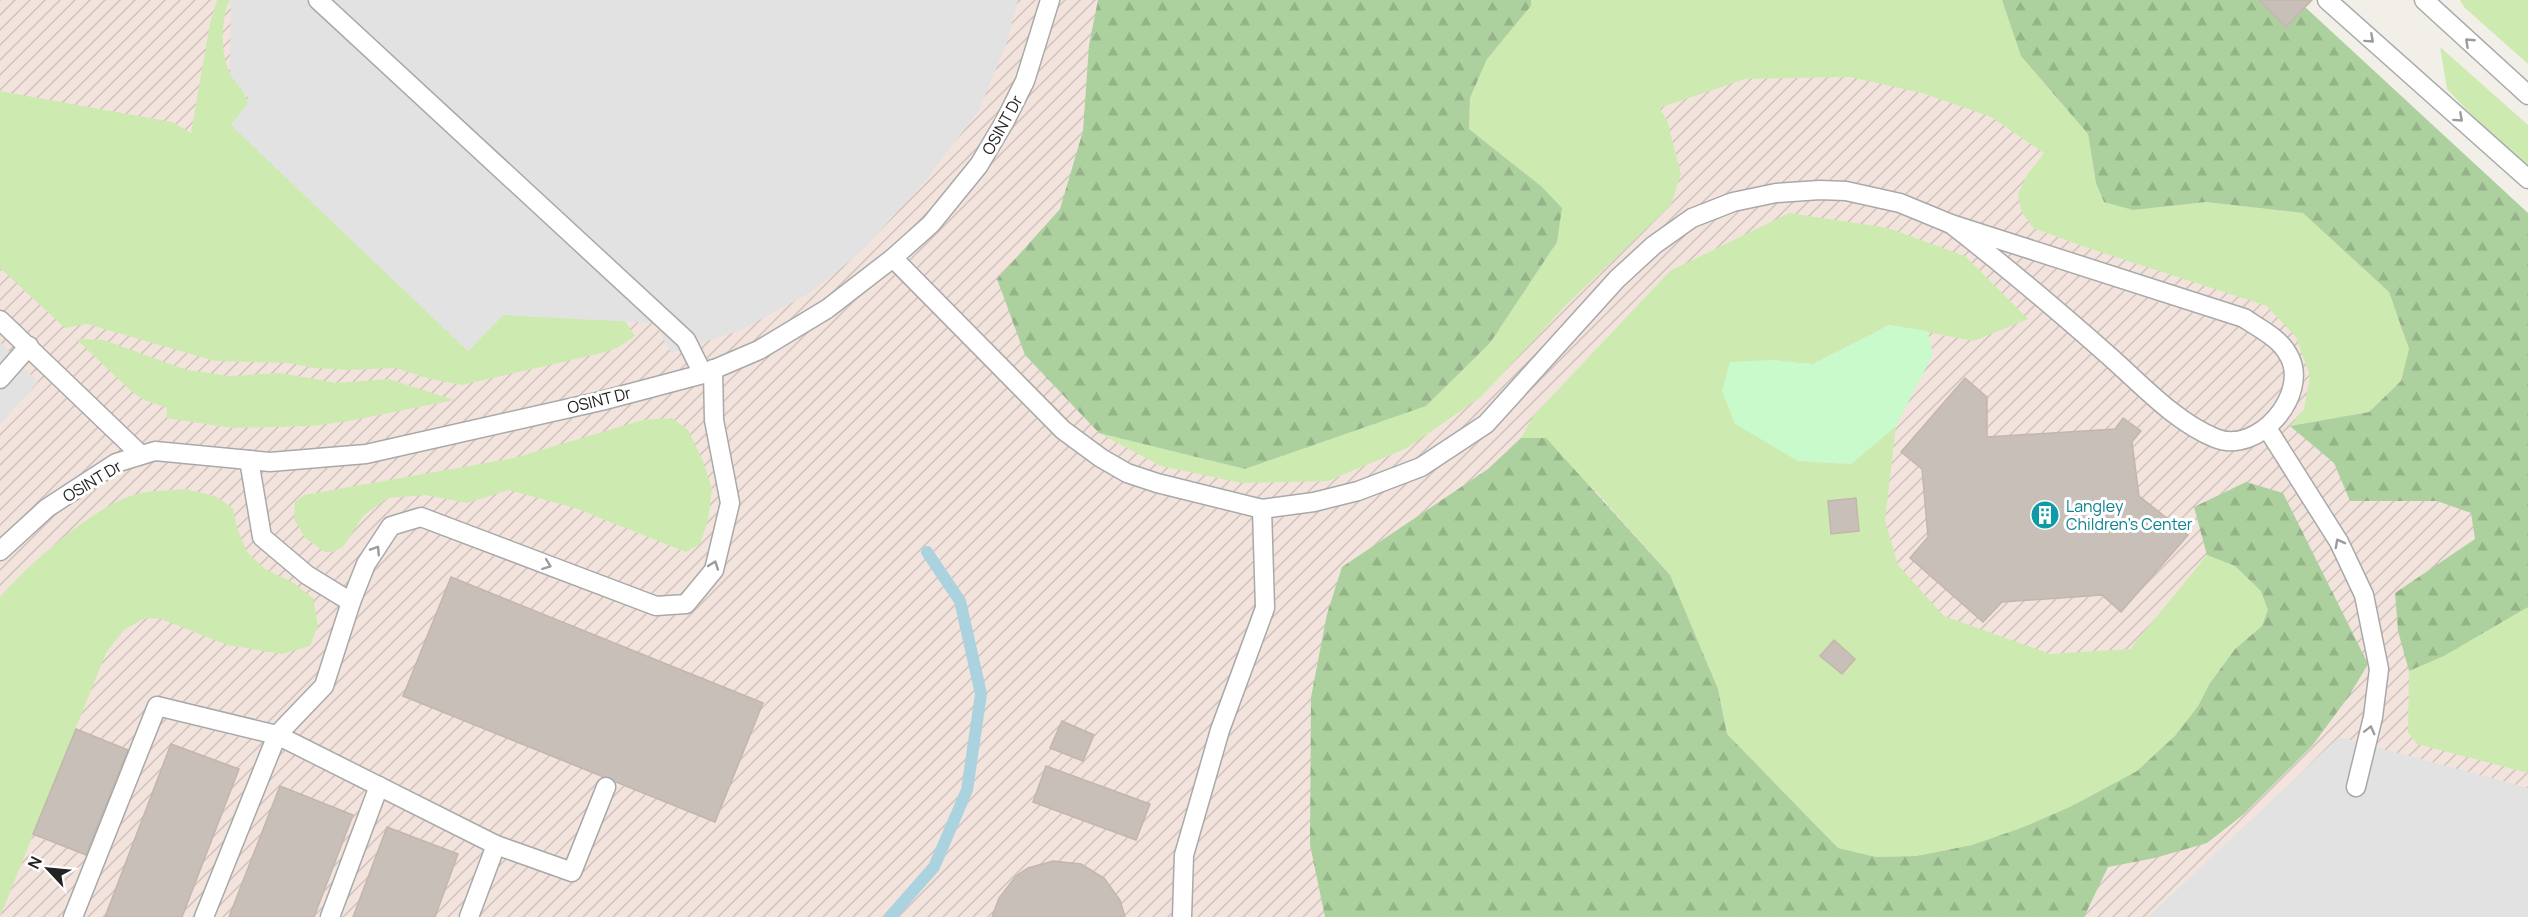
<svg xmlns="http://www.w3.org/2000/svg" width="2528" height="917" viewBox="0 0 2528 917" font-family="Manrope,sans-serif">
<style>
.military{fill:url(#military-furrows)}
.grass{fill:#cdebb0}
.forest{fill:url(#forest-firs)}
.park{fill:#c8facc}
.parking{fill:#e2e2e2}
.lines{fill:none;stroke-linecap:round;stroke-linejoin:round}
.stream{stroke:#aad3df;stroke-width:12}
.building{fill:#c7bfb8;stroke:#c4b6ab;stroke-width:1.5}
.service-casing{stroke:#a9a9a9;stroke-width:21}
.service{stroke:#fff;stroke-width:18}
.oneway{stroke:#9c9c9c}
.labels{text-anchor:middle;stroke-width:6;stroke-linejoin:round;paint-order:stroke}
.street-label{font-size:16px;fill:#222;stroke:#fff}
.culture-label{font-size:16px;fill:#0d838f;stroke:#fff;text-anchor:start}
</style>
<defs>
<pattern id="military-furrows" width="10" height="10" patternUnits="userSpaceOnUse" patternTransform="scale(1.5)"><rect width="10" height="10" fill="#f3e3dd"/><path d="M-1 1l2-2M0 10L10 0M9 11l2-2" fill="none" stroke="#d0c2bd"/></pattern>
<pattern id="forest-firs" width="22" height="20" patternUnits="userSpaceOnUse" patternTransform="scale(1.5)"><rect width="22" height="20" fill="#add19e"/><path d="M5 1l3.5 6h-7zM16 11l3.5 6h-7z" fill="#95b388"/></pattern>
</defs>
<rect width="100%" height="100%" fill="#f2efe9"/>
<path class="military" d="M0,0H2291L2528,417V917H0Z"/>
<g class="grass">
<path d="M217,0H230C220,19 220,58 232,77C238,86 247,93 248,104L231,125L468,351L503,315L625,321L635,336L617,348L598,354L462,385L430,379L396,368L347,370L314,368L289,363L215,361L87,324L65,328L0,268V91L172,122L191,133L210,23Z"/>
<path d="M1531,0H2002L2021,56L2088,134L2096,183L2133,210L2206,202L2303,213L2389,292L2409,350L2401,381L2369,412L2290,426L2304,409L2310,376L2296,337L2267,306L2085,247L2033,228L2021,210L2018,194L2027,175L2044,153L1991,117L1922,93L1850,77L1745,79L1659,108L1667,120L1681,174L1671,205L1566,305L1481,397L1407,448L1328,481L1241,483L1161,466L1099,433L1245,469L1426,406L1490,343L1557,242L1541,186L1469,129L1470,98L1487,59L1531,6Z"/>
<path d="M2460,0H2528V64L2464,7Z"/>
<path d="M2440,47L2528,125V167L2482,126L2447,89Z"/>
<path d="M1789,213L1888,228L1965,256L2028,319L1974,341L1889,325L1813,364L1771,360L1798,461L1851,464L1896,426L1885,520L1898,565L1944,616L2050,654L2130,649L2207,555L2235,566L2262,591L2268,610L2262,626L2235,649L2210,683L2198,706L2175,736L2137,771L2072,806L2021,828L1972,845L1917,856L1876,857L1838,848L1727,734L1718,689L1670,575L1594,489L1521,438L1534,415L1670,271Z"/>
<path d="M76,339L104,340L187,370L230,376L280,373L337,383L389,379L454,400L349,421L313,426L232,428L166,418L167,408L142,399L131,391Z"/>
<path d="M672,418L688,430L703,461L712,489L708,520L700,544L686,552L575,508L509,490L467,503L425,495L388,498L364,515L343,547L333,552H325L305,538L294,519L295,502L304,495L514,458L643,420Z"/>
<path d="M185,489L215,496L233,508L237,528L247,552L265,569L292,582L313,598L318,626L310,646L282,654L227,645L161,619L145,618L124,630L106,653L0,917V597C29,564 89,511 130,496C146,490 168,491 185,489Z"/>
<path d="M2528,607V773L2417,744L2408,732L2409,671L2444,656Z"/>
</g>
<g class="forest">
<path d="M1098,0H1531V6L1487,59L1470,98L1469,129L1541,186L1562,208L1557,242L1490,343L1426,406L1245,469L1099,433L1025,355L997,279L1060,209L1083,131L1089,45Z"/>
<path d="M2002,0H2259L2286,27L2305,7L2528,213V607L2444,656L2409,671L2398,631L2395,593L2475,539L2471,513L2437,501H2350L2334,463L2290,426L2369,412L2401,381L2409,349L2389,292L2303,213L2206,202L2133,210L2104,202L2096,183L2088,134L2021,56Z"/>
<path d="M1521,438H1546L1670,575L1718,689L1727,734L1838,848L1876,857L1917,856L1972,845L2021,828L2072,806L2137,771L2175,736L2198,706L2210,683L2235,649L2262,626L2268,610L2261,591L2235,566L2207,555L2194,507L2246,482L2283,493L2368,664L2349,696L2312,746L2244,814L2207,843L2155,858L2108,867L2084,917H1325L1310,845L1311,697L1327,614L1342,567L1488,469Z"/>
</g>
<path class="park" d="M1889,325L1928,331L1933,354L1896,426L1851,464L1798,461L1735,424L1722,391L1730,362L1771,360L1813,364Z"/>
<g class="parking">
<path d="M231,0H1018L1006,45L979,110L926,180L860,253L808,294L741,330L671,353L655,323L503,315L468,351L231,125L248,104V97L230,74Z"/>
<path d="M0,342L38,382L0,424Z"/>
<path d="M2339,737L2528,788V917H2148Z"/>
</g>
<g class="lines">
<path class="stream" d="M890,917L934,867L967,790L981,694L960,601L927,552"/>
</g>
<g class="building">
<path d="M2259,0H2312L2286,27Z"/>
<path d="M1965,378L1987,397V437L2115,429L2123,418L2141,431L2132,442L2139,496L2188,535L2121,612L2102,595L2002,602L1983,622L1910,558L1928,537L1922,469L1901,452Z"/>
<path d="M1856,498L1859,531L1831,534L1828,501Z"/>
<path d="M451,577L763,703L715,822L403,696Z"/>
<path d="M1834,640L1855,659L1842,674L1820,656Z"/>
<path d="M1062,721L1094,735L1083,761L1050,748Z"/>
<path d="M76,729L128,750L86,855L33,834Z"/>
<path d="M171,744L239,769L182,917H105Z"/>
<path d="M1046,766L1150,804L1136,840L1033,802Z"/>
<path d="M280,786L353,815L314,917H229Z"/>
<path d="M387,827L458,854L435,917H353Z"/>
<path d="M1053,861L1081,864L1104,878L1120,900L1125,917H992L999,898L1016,876L1028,868Z"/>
</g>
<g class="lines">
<g class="service-casing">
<g id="service">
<path d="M318,0L686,340L703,374"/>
<path d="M2327,0L2528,179"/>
<path d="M2424,0L2528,95"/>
<path d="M1951,224L2244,318C2260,329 2280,338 2289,356C2310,394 2258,456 2215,438C2174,421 2141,384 2108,355C2057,310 2005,266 1951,224Z"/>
<path d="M893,258L1063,430L1101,458L1127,473L1157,483L1262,509L1314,502L1358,491L1421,467L1486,424L1617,279L1654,245L1692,218L1733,202L1776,193L1820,190L1846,191L1900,203L1951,224"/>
<path d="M0,320L141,455"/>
<path d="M0,379L29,346"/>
<path d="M2267,428L2339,542L2364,595L2379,669L2373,717L2356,787"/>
<path d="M0,551L47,508L116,463L155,451L270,462L366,454L601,401L703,374L759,350L827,309L893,258L931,224L979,165L1005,121L1025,81L1050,0"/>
<path d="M351,602L366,564L391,526L421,517L656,606L686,604L714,570L730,503L714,420L713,369"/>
<path d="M73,917L157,706L277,735L324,686L351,602L307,575L262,537L249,460"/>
<path d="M204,917L277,735L496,845"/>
<path d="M330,917L379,786"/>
<path d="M469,917L496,845L572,872L606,787"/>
<path d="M1182,917L1184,855L1220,730L1265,608L1262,509"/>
</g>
</g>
<use href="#service" class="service"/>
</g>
<defs><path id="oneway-chevron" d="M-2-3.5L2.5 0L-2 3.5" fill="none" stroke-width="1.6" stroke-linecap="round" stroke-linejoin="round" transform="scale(1.5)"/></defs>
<g class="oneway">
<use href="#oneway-chevron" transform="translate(2370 39) rotate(42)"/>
<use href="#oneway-chevron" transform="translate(2469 42) rotate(-137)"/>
<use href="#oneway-chevron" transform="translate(2459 118) rotate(42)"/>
<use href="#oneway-chevron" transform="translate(2339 543) rotate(-118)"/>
<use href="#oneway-chevron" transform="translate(376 550) rotate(-57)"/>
<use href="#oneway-chevron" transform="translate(547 565) rotate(21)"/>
<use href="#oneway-chevron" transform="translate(714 565) rotate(-70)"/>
<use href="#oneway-chevron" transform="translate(2370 730) rotate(-76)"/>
</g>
<defs>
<g id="building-disc" transform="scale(1.5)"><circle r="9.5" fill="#0f9aa8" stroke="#fff"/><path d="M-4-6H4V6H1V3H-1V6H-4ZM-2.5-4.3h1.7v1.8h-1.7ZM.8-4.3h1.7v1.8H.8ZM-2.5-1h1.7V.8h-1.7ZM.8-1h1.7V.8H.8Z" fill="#fff"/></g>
</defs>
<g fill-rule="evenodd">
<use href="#building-disc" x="2045" y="515"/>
</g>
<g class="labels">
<g class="street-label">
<text transform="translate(1002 125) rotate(-61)" y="6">OSINT Dr</text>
<text transform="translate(599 400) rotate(-14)" y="6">OSINT Dr</text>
<text transform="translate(92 481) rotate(-31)" y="6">OSINT Dr</text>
</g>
<g class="culture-label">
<text x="2066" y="512">Langley<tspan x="2066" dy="18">Children’s Center</tspan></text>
</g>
</g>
<g transform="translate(48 869) rotate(296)" stroke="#ffffff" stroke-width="4.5" paint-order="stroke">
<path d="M0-4.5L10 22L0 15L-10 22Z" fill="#222222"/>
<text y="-9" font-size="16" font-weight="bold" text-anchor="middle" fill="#222222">N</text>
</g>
</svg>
